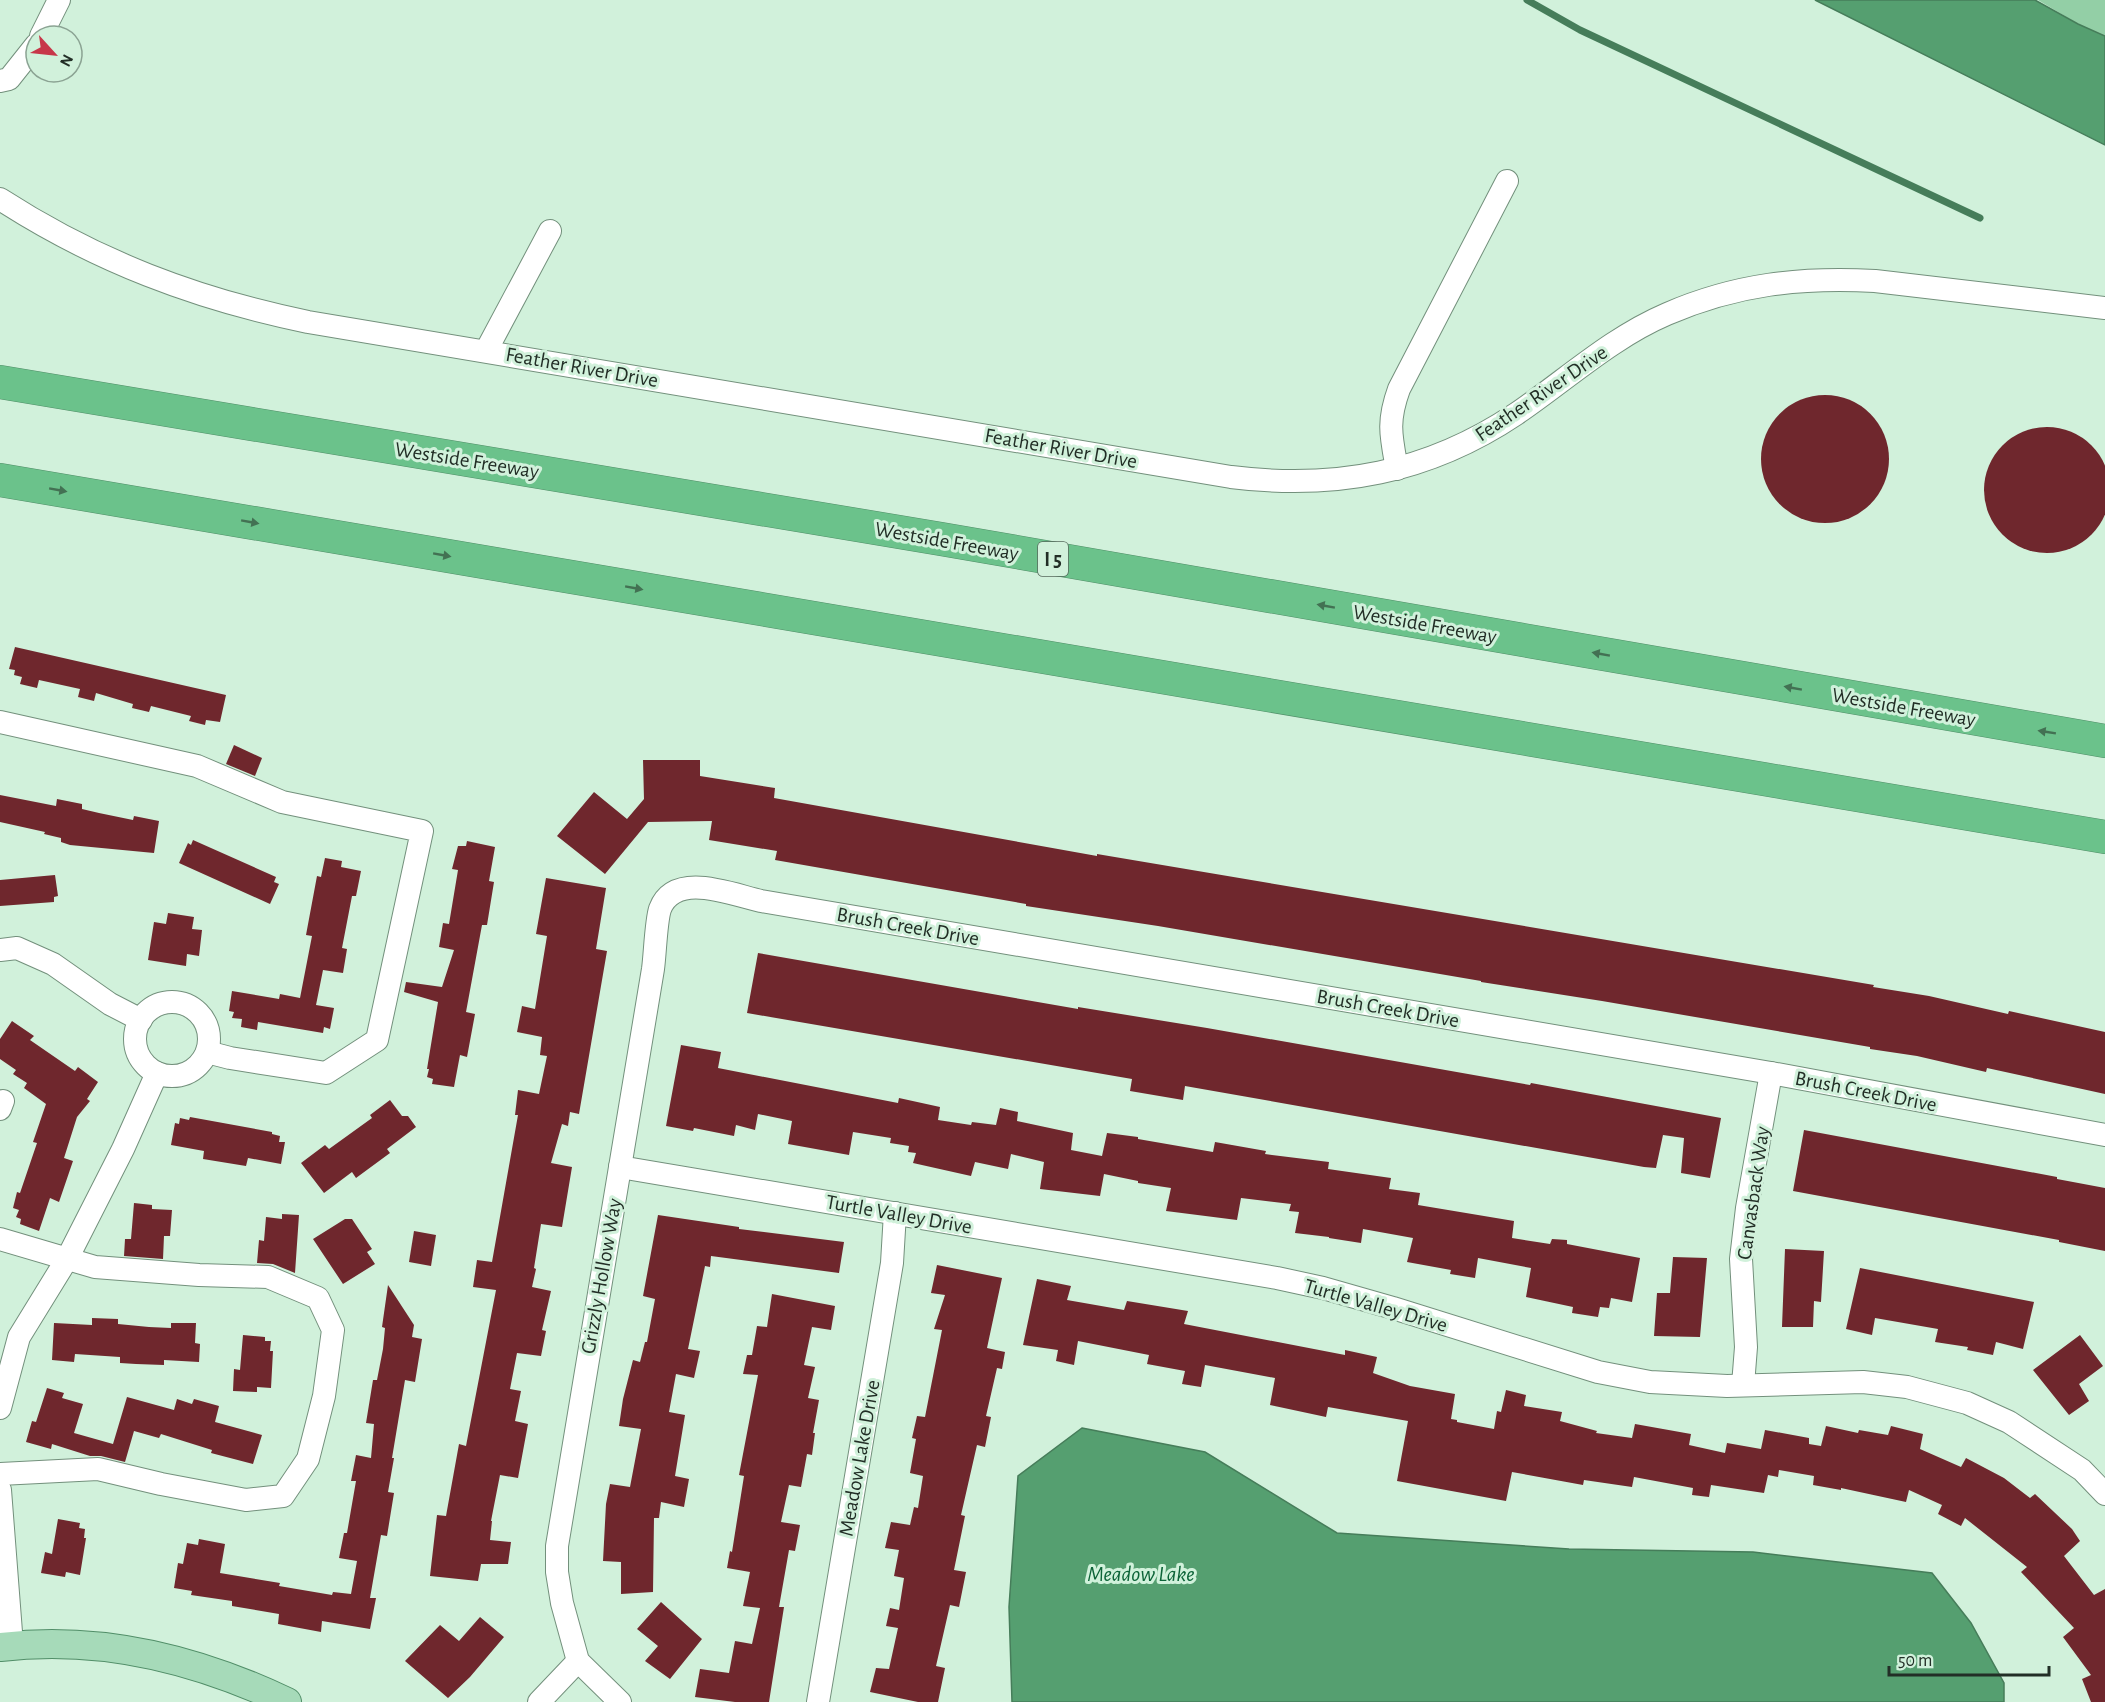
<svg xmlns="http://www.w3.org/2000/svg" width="2105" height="1702" viewBox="0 0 2105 1702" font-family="'Alegreya Sans',sans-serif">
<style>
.green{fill:#93cfa6}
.water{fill:#559f70;stroke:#467d5a;stroke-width:1.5}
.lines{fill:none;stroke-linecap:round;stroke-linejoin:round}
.stream{stroke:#467d5a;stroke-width:7}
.building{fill:#6f272d}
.minor-casing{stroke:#73907c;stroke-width:24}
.major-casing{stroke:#518e68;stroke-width:30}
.highway-casing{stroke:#518e68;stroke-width:34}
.minor{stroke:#fff;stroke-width:22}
.major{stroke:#a6dab9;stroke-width:28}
.highway{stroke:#6bc28b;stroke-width:33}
.oneway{fill:#437153}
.labels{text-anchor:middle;stroke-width:6;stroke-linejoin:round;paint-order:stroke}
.shield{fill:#d1f1db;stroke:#56685c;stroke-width:1.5}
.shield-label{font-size:20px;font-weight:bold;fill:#222e26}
.street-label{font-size:21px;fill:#222e26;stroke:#d1f1db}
.water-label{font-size:22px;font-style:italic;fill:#0d6438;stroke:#d1f1db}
</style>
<rect width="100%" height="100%" fill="#d1f1db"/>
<path class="green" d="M2038,0H2105V40Z"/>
<g class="water">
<path d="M1815,0H2035L2078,24L2105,36V145Z"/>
<path d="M1082,1428L1205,1452L1337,1533L1569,1549L1753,1552L1932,1573L1971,1623L2004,1683V1702H1012L1009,1607L1018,1476Z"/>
</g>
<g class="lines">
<path class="stream" d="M1527,0L1580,30L1980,218"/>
</g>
<g class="building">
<circle cx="1825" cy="459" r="64"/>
<circle cx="2047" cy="490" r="63"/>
<path d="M15,647L226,695L220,722L206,720L205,725L189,721L191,716L151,706L149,712L132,708L133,704L96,693L94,701L78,697L80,689L39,680L37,688L20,684L22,677L14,675L15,670L9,669Z"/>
<path d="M234,745L262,758L255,776L226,764Z"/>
<path d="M643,760H700V776L775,788L774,798L1097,856V854L1874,985L1873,987L1929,996L2008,1014L2009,1011L2105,1032V1094L1987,1068L1986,1072L1917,1056L1870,1049V1047L1602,1001L1481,982V981L1158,926L1026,906V904L775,860L777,851L709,840L712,821L648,822L605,874L557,836L594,792L627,819L644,799Z"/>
<path d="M0,795L56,806L57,799L82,804V809L99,813L133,820L134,816L159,821L154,853L70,845L61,842V838L44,834L45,832L0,822Z"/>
<path d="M193,840L276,877L274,882L279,884L270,904L179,863L188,843L191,845Z"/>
<path d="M467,841L495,847L489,881L494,882L487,925H482L466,1012L475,1014L467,1057L460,1055L454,1087L432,1084L433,1079L427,1077L429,1069H427L438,1002L404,992L406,982L442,987L454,950L439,947L443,923L449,924L458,870L452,869L458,846H466Z"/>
<path d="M325,858L342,861L341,867L361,871L356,896H352L342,948L347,949L343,973L323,970L316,1005L334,1008L330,1029L324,1027L323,1033L258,1022L257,1030L241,1027L242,1019L232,1018L234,1012L229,1011L232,991L279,999L280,994L300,998L312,936L306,935L317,876L321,877Z"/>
<path d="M55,875L58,896L54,897V902L0,906V880Z"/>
<path d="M546,878L606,888L596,949L607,951L579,1114L570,1112L568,1126L562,1124L551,1163L572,1167L562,1227L541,1224L534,1268L536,1269L532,1287L551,1291L542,1330L546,1331L541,1356L517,1353L510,1389L521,1391L515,1421L528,1424L518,1478L500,1475L491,1521H492L490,1540L511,1542L508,1564H481L478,1581L430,1576L437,1515L446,1516L459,1444L466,1446L496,1290L473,1287L477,1260L492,1262L518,1115H515L518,1090L539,1094L547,1056L540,1055L542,1037L517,1032L522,1006L535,1009L547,936L536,934Z"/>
<path d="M168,913L194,917L192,929L202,930L199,956L187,954L186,966L148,960L154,922L166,924Z"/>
<path d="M758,953L1078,1009V1007L1207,1028L1530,1085L1531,1083L1721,1118L1710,1178L1681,1173L1684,1138L1663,1135L1656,1168L1644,1167L1185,1086L1183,1100L1130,1091L1132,1079L747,1013Z"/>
<path d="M12,1021L34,1036L30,1040L75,1071L78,1067L98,1082L87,1099L90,1101L77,1117L64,1158L73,1161L59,1202L50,1198L39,1231L20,1224L21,1219L16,1217L19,1210L13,1208L17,1192L20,1193L37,1143L33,1142L46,1104L24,1088L27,1083L13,1074L16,1070L0,1059V1039Z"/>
<path d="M681,1045L721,1052L718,1068L898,1103L899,1098L940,1107L938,1120L971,1125L972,1122L996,1125L1000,1108L1018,1112L1017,1121L1073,1133L1071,1150L1102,1156L1107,1133L1138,1137V1139L1213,1152L1215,1142L1266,1151L1265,1154L1329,1162L1328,1169L1391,1178L1389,1189L1420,1193L1418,1205L1514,1221L1512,1238L1550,1244L1552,1239L1567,1240V1244L1640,1258L1632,1302L1611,1298L1609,1308L1600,1307L1598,1317L1572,1313L1573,1307L1526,1297L1531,1268L1478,1258L1475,1278L1450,1274L1451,1270L1407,1262L1413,1238L1363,1229L1361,1243L1329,1238V1237L1295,1233L1299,1212L1289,1211L1291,1204L1241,1198L1237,1220L1166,1211L1171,1188L1138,1183V1181L1104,1174L1100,1196L1040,1189L1044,1162L1011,1154L1008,1169L975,1162L971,1176L913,1163L916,1153L908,1152L909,1146L890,1143L891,1138L853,1132L849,1155L788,1144L792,1121L758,1114L755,1130L736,1125L734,1136L694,1128L693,1131L666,1126Z"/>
<path d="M390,1100L402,1116H408L416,1127L387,1149L390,1153L356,1178L352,1172L324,1193L301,1163L325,1145L329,1149L372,1118L370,1115Z"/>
<path d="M190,1117L272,1132V1134L280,1136L279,1142H285L281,1164L248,1158L246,1166L203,1159L204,1151L171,1145L175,1123L179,1124L180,1118L189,1120Z"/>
<path d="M1804,1130L2057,1177V1179L2105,1188V1251L2059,1242V1240L1793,1191Z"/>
<path d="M134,1203L152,1205V1209L172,1210L170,1236H164L163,1259L124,1256L125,1239H131Z"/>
<path d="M282,1214L299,1215L295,1273L273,1264L257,1263L259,1240L264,1241L266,1217L282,1219Z"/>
<path d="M658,1215L739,1227V1229L844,1242L839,1273L711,1256L710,1267L705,1266L688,1349L700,1351L694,1378L676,1374L669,1412L685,1415L675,1476L689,1479L684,1507L661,1502L659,1518H654L653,1592L621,1594V1562L603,1561L606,1504L610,1484L630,1487L641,1429L619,1426L623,1399L633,1360L640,1362L645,1342H647L655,1299L643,1296Z"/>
<path d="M345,1219H352L372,1249L367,1252L375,1264L343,1284L313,1239Z"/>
<path d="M414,1231L436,1235L431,1266L409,1262Z"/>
<path d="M1785,1249L1824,1251L1821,1302L1814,1301L1813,1327H1782Z"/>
<path d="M1673,1257L1707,1258L1700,1337L1654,1336L1657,1293H1670Z"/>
<path d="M937,1265L1002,1278L987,1348L1005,1352L1002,1369L997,1368L986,1416L991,1417L985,1447L977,1445L961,1515L965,1516L954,1570L966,1572L959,1607L950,1605L936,1666L945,1668L938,1702H918L870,1692L876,1668L889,1669L898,1628L886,1626L890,1608L899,1610L904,1578L894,1576L899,1550L885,1548L891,1522L910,1525L914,1507L918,1508L923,1476L910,1473L916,1439L912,1438L917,1416L925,1417L942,1330L934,1329L945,1295L931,1293Z"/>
<path d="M1860,1268L2034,1302L2023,1349L1996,1342L1993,1355L1967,1350L1968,1347L1935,1342L1938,1329L1875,1318L1872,1335L1846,1329Z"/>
<path d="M1037,1279L1071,1286L1067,1300L1124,1310L1127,1301L1188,1311L1184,1324L1345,1355V1350L1377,1357L1373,1373L1410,1386L1455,1394L1451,1419L1457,1420V1422L1494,1429L1497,1411L1501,1412L1506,1390L1526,1395L1524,1406L1562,1412L1560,1421L1597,1431L1596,1433L1632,1438L1635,1424L1691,1434L1689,1445L1725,1453L1727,1443L1761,1449L1765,1430L1809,1438V1444L1821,1446L1826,1426L1858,1433L1859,1430L1888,1435L1891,1426L1923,1434L1920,1449L1961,1467L1966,1458L2004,1478L2030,1498L2035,1494L2072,1529L2080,1541L2064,1556L2094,1595L2105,1589V1702H2091L2082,1679L2091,1675L2063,1637L2074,1628L2021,1572L2027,1567L1965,1518L1961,1526L1938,1514L1942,1505L1909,1490L1906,1502L1841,1488V1490L1813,1485L1814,1476L1779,1470L1778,1477L1768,1475L1764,1493L1711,1485L1709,1497L1692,1495L1693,1488L1634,1477L1632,1487L1584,1480L1583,1485L1512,1472L1506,1501L1397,1481L1408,1421L1328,1407L1326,1417L1270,1405L1275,1378L1205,1365L1201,1387L1182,1384L1185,1371L1147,1364L1149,1355L1078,1341L1074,1365L1056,1361L1058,1350L1023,1345Z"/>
<path d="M388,1285L414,1325L412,1337L422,1339L415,1382L405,1380L392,1458H394L388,1492L394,1493L387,1536L381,1535L370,1598H376L370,1629L322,1621L321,1632L278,1624L279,1614L232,1606V1601L191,1595L192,1591L174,1588L178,1563L183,1564L187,1543L198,1545L199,1539L225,1544L220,1573L280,1583L279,1586L332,1595L333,1592L351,1594L357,1561L339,1558L344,1533H347L356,1481H351L356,1455L371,1458L374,1424L366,1423L373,1380H377L383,1349L385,1328L382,1327Z"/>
<path d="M772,1294L835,1306L831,1330L812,1327L804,1365L815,1367L808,1398L819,1400L813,1433H815L812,1455L807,1454L801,1487L789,1485L781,1522L800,1525L795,1551L789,1550L779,1607H784L769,1702H735L695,1697L700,1669L729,1673L735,1641L752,1644L760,1608L743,1606L750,1572L727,1568L730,1551L732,1552L744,1476L739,1475L758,1375L743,1374L747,1355H752L757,1326L767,1327Z"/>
<path d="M92,1318L118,1319V1324L149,1327L171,1328V1323H196L195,1343L200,1344L199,1362L164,1360V1365L136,1364L120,1363V1357L75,1354L74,1362L52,1360L54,1323L92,1325Z"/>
<path d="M243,1335L265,1337V1341H271L270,1351H273L271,1388L257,1387V1392L233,1391L234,1369L240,1370Z"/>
<path d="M2080,1335L2103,1366L2079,1384L2089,1401L2069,1415L2033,1370Z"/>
<path d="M47,1388L64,1393L62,1398L83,1404L74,1433L113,1444L127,1397L174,1410L177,1399L192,1404L194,1399L219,1406L215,1422L262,1435L253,1464L211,1453L212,1450L161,1434L159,1438L134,1431L125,1462L101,1456H90L52,1444L51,1449L26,1442L32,1421L36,1422Z"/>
<path d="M58,1519L80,1523L79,1528L85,1529L84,1538H86L80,1575L66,1572L65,1577L41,1573L45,1552L52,1554Z"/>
<path d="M661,1602L702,1639L670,1679L645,1661L658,1646L637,1629Z"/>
<path d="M480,1617L504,1637L470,1677L448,1698L405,1661L440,1625L459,1641Z"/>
</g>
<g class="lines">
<g class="minor-casing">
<g id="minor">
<path d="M41,36L59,0"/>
<path d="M0,81L9,79L36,45"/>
<path d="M0,199C96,261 196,299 308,322L1231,477C1335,490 1428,473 1516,414C1566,380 1611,338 1667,314C1736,284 1801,277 1875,281L2105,308"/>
<path d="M486,351L550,231"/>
<path d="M1397,469C1391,436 1387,422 1399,389L1507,181"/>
<path d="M0,722L197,766L282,802L422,831L377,1040L326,1073L230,1058L207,1052"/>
<path d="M0,950L17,948L53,964L110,1004L141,1020"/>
<circle cx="172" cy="1039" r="37"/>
<path d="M0,1109L3,1101"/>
<path d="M620,1167L1277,1278L1323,1288L1393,1308L1598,1372L1650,1382L1727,1386L1863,1382L1907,1387L1967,1403L2009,1422L2082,1470L2105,1494"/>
<path d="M0,1239L95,1267L199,1275L268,1277L318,1298L333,1330L324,1396L308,1459L283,1496L246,1500L161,1484L98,1469L0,1474"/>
<path d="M1743,1385L1746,1347L1741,1259L1747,1208L1771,1073"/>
<path d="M0,1408L19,1337L67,1259L123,1149L157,1073"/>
<path d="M0,1490L12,1645"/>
<path d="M539,1702L578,1661"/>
<path d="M620,1702L578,1661L562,1603L557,1572V1546L653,969C655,955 656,921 660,909C675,870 733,895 761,901L1771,1073L2105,1135"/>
<path d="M818,1702L892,1263L895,1213"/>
</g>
</g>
<g class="major-casing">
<path id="major" d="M0,1647C100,1635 197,1659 287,1702"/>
</g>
<g class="highway-casing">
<g id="highway">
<path d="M0,382L941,539L2105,741"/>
<path d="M0,480L2105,837"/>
</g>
</g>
<use href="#minor" class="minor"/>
<use href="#major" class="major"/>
<use href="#highway" class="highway"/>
</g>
<defs><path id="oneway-solid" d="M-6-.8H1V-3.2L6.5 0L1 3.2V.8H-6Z" transform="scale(1.5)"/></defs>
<g class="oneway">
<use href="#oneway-solid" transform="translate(58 490) rotate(10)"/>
<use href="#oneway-solid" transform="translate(250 522) rotate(10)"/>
<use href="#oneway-solid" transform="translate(442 555) rotate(10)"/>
<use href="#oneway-solid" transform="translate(634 588) rotate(10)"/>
<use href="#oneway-solid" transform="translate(1326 606) rotate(-170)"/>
<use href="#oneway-solid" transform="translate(1601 654) rotate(-170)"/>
<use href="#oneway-solid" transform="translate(1793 688) rotate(-170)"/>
<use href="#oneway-solid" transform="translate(2047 732) rotate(-171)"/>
</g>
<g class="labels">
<rect class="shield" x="1038" y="542" width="30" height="34" rx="4.5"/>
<g class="shield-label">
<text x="1053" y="566">I 5</text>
</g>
<g class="street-label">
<text transform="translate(582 367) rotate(10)" y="7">Feather River Drive</text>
<text transform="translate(1541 393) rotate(-34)" y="7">Feather River Drive</text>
<text transform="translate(1061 448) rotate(10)" y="7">Feather River Drive</text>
<text transform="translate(467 460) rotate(9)" y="7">Westside Freeway</text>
<text transform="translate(947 541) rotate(10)" y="7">Westside Freeway</text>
<text transform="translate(1425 624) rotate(10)" y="7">Westside Freeway</text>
<text transform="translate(1904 707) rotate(10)" y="7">Westside Freeway</text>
<text transform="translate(908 926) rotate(10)" y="7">Brush Creek Drive</text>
<text transform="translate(1388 1008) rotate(10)" y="7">Brush Creek Drive</text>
<text transform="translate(1866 1091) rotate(11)" y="7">Brush Creek Drive</text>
<text transform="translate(1753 1193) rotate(-82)" y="7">Canvasback Way</text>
<text transform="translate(899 1214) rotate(10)" y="7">Turtle Valley Drive</text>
<text transform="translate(601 1276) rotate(-80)" y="7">Grizzly Hollow Way</text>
<text transform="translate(1376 1305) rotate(16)" y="7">Turtle Valley Drive</text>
<text transform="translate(859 1458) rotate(-80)" y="7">Meadow Lake Drive</text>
</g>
<g class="water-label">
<text x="1141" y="1581">Meadow Lake</text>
</g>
</g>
<g transform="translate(54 54) rotate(117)"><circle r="28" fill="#d1f1db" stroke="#8ba393" stroke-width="1.5"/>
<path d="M0-4.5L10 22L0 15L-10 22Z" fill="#c73749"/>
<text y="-9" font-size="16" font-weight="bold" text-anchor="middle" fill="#222e26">N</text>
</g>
<path d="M1889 1666v9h160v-9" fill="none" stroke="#222e26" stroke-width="3"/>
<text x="1898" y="1666" font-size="18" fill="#222e26" stroke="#d1f1db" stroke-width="4.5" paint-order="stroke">50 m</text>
</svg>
